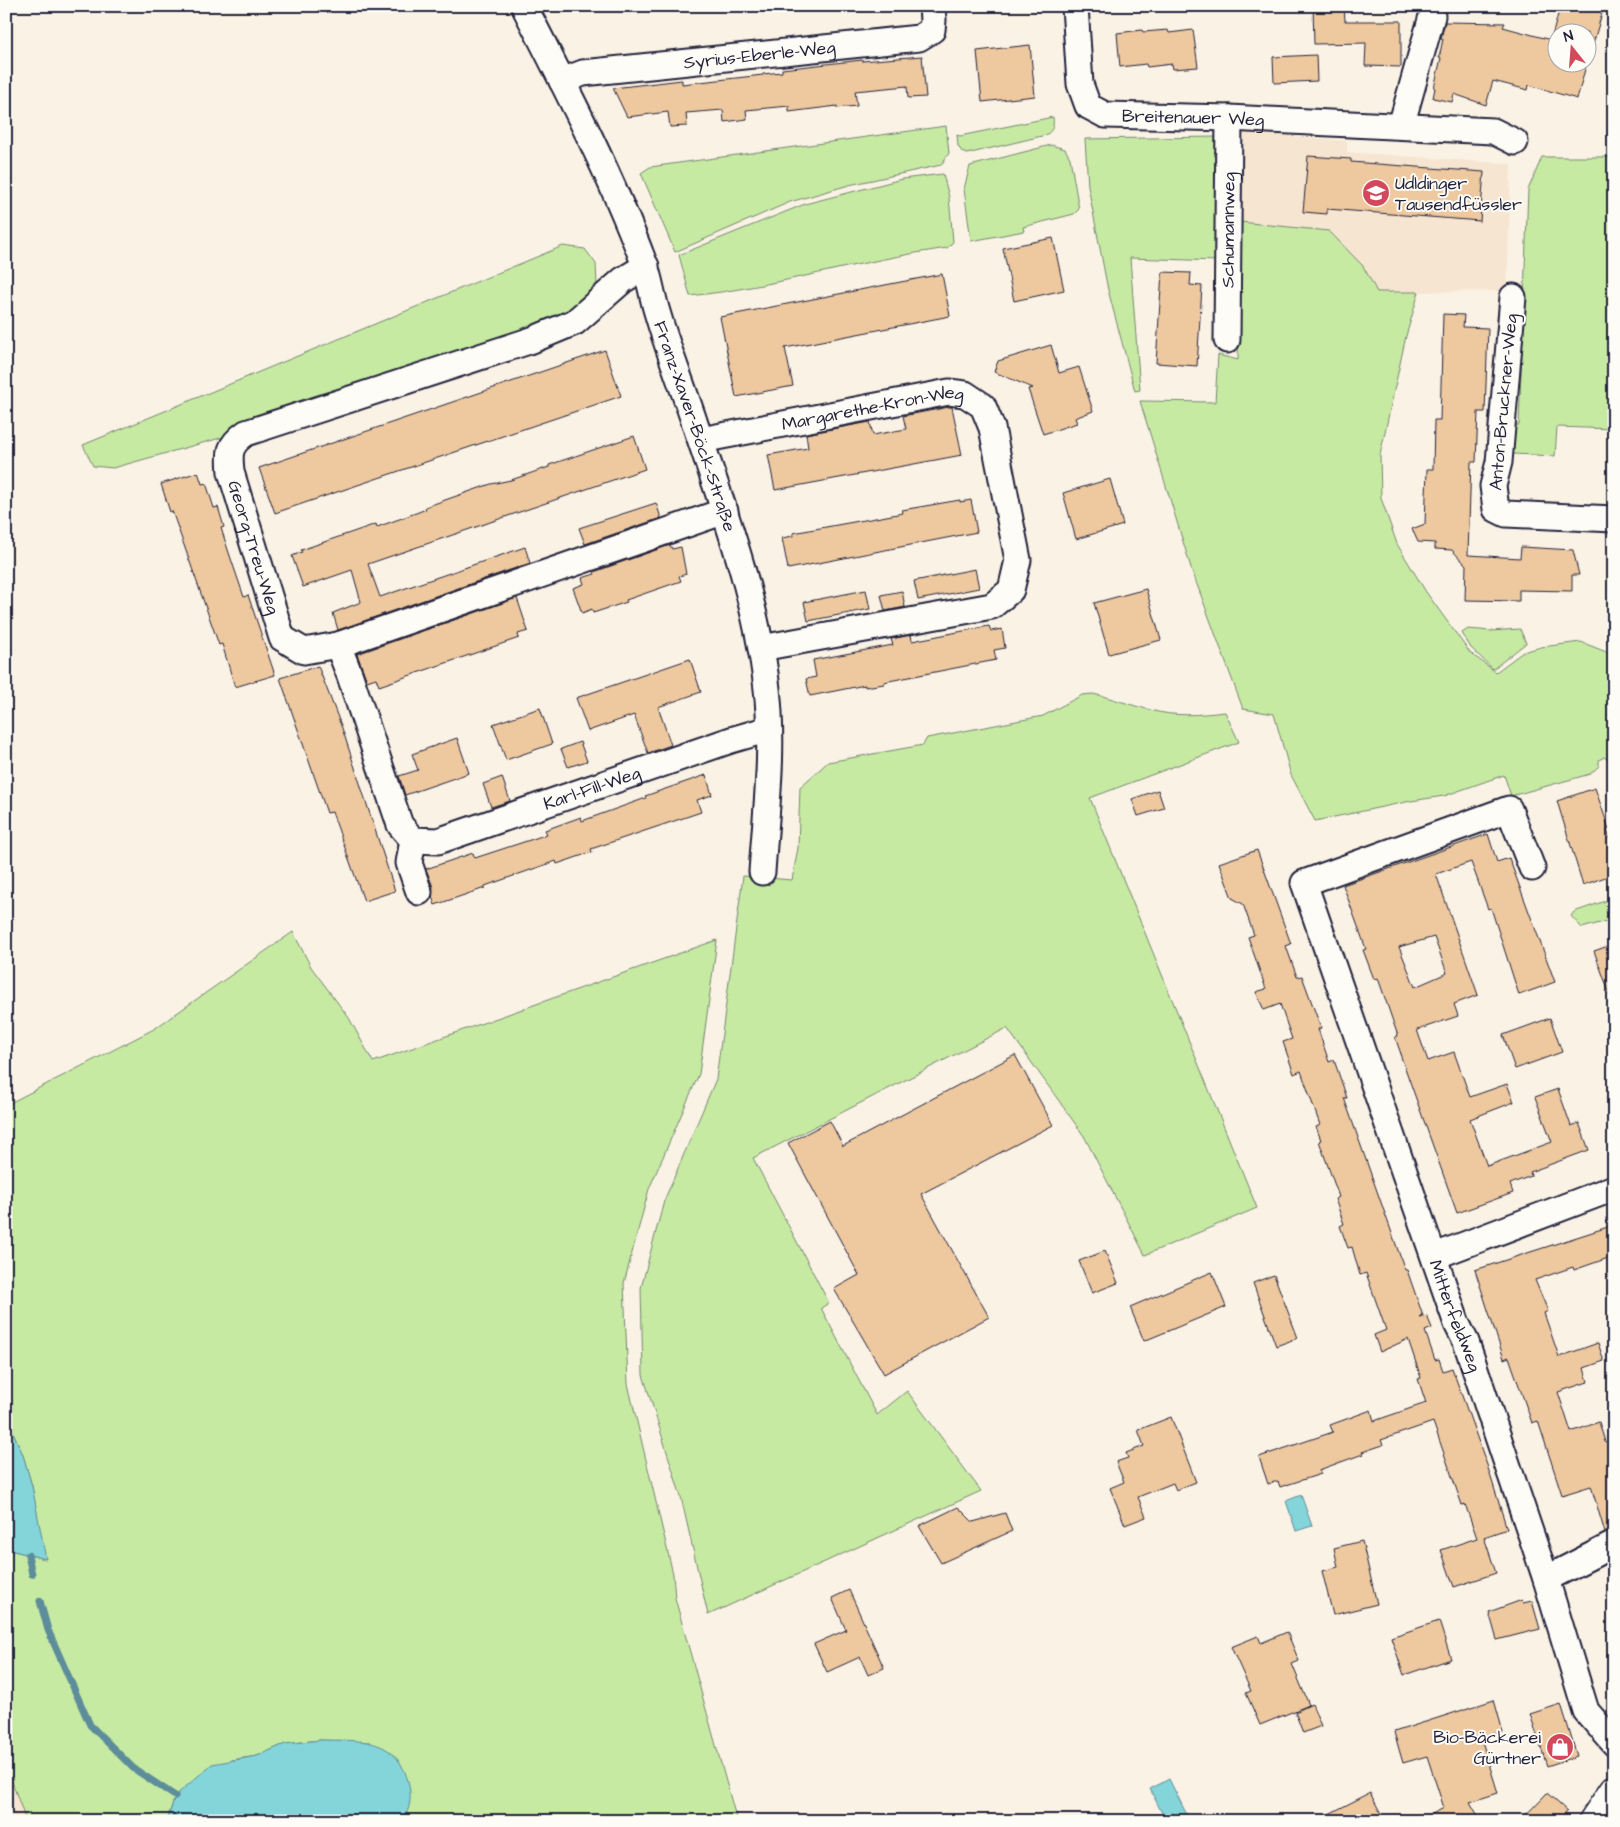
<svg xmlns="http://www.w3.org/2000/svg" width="1620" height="1827" viewBox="0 0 1620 1827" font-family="'Architects Daughter',sans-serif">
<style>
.built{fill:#f6e5d0}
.green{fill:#c7eaa3;stroke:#74866f}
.water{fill:#84d5d9;stroke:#5d8d9a}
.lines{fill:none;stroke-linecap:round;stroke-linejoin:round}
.stream{stroke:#5d8d9a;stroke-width:7}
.building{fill:#eec89e;stroke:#22223b;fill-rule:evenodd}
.street-casing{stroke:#22223b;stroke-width:29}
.secondary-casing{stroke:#22223b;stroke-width:31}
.street{stroke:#fdfcf7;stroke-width:25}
.secondary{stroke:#fdfcf7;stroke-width:28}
.labels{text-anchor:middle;stroke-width:4;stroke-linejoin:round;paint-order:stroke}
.street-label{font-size:18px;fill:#22223b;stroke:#fdfcf7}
.poi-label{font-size:18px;fill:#22223b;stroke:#fdfcf7;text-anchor:start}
</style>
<rect width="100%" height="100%" fill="#faf2e5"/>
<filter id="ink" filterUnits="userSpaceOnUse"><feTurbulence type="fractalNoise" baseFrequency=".02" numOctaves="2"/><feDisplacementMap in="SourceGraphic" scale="10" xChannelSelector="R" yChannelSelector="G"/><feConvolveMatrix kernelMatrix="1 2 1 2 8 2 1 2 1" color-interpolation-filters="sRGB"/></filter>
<g filter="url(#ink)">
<g class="built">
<path d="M1244,132L1347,141V152L1511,164L1507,291L1377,292L1363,266L1240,222Z"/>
<path d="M6,1765L25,1817L26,1821H6Z"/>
</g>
<g class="green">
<path d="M1053,117C1054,126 1053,130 1046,135L967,154L962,152L958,146L957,135L960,136Z"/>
<path d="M946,126L949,153L941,165L849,185L790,202L675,252L641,173L650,167Z"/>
<path d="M1217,137L1218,261L1130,258L1140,390L1135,391L1108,290L1088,186L1085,139Z"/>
<path d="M1051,145L1065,149L1070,158L1079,209L1074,214L1023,227L1024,231L971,241L964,189L970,166Z"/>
<path d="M1542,157H1614V429L1557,427L1555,456L1513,454L1514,425H1519L1528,190Z"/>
<path d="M943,174L949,197L953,242L947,248C861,260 776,287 690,296L679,255L805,204L902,179Z"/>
<path d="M1240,222L1329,231L1363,266L1377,292H1419L1406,336L1380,455L1381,498L1397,544L1426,592L1470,653L1496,672L1523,652L1541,647L1581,642L1614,655V764L1604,757L1599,760V766L1590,774L1511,796L1504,775L1444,796L1411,801L1315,821L1291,775L1274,714L1243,709L1192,571L1140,401L1215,402L1218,355L1238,360Z"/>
<path d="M563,246L585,249L596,264L597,286L567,314L550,323L231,435L113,468L93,466L83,445Z"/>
<path d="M1468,629L1491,631L1520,629L1526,643L1493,669L1471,648L1462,633Z"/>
<path d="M1093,694C1113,698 1130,705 1150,710C1175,717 1199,715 1225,712L1239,742L1090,798L1257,1208L1145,1255L1084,1136L1007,1028L753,1158L829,1303L821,1308L877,1415L907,1391L981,1491L708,1615L681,1497L643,1375L641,1288L664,1201L716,1079L743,876L792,880L798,848L800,787L828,762L923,745L927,738L1043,716L1082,695Z"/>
<path d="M1614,898V919L1582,928L1571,916L1574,912Z"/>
<path d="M293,932L311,967L349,1018L373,1062L717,940L699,1074L649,1189L624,1283L628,1384L673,1574L675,1598L737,1821H402L406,1816L370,1742L320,1740L285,1744L257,1756L231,1760L175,1796L167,1821H26L6,1765V1549L45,1559L32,1486L23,1455L6,1416V1105L154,1029Z"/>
</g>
<g class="water">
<path d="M6,1416L23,1455L32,1486L46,1559L6,1549Z"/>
<path d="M1301,1495L1312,1526L1296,1531L1286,1501Z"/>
<path d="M320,1740C358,1741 395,1735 408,1781C412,1795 411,1809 402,1821H167L175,1796L212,1764L257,1756L285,1744Z"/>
<path d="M1169,1779L1190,1821H1166L1150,1789Z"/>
</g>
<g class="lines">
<g class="stream">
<path d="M28,1555L32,1574"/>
<path d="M40,1601L48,1630L90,1725L133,1768L175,1796"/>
</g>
</g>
<g class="building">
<path d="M1313,6H1344L1345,21H1401V67L1365,66L1366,43L1314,44Z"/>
<path d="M1570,6H1604L1588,62V32H1558V62H1587L1577,99L1529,85L1528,90L1493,81L1486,105L1454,94L1452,102L1433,98L1435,88H1434L1441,58H1439L1443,39L1441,38L1445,22L1505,23L1503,27L1551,40L1560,7L1569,10Z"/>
<path d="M1142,30L1143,32L1168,30L1169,33L1193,30L1198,67L1173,69L1172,64L1147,67L1146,64L1120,67L1117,33Z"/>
<path d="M1030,45L1035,96L982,102L977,51Z"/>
<path d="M1316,55L1317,81L1274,83L1273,57Z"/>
<path d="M922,56L926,97L908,98L907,86L855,91L857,106L837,108V106L789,112V106L746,110L747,119L724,122L723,110L686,113L687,126L670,127L668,112L627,117L613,88L682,80V84L763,75V74L782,72V69L862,60V61Z"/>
<path d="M1308,156L1351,159V162L1484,172L1480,221L1327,209V214L1303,212Z"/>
<path d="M1053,238L1064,290L1014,301L1003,248Z"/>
<path d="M1162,272L1191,273L1190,285L1202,286L1197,366L1156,363Z"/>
<path d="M942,274L950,316L785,348L793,386L736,397L720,317Z"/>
<path d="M1443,314L1464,315L1463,327L1488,328L1485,412H1478L1476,462H1471L1468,555L1520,558L1521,547L1573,550L1579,575H1572V591L1519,590V601L1465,600L1466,565L1452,550L1435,549V543L1418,542L1412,529L1425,524L1427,469H1433L1434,420H1440Z"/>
<path d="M1051,345L1059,373L1079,367L1093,411L1075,418L1077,423L1043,434L1028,389L1033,388L994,372L998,361Z"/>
<path d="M605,350L621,396L275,513L259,468Z"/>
<path d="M949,407H952L962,455L775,490L768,455L808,448L806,434L870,422L873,435L906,429L903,416Z"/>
<path d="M634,436L645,469L368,564L380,597L525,547L530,563L338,630L333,613L361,602L352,570L303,587L292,556L302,552L301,550L376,524L377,527L416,513L426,509L425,507L491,484L511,480L549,467V465Z"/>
<path d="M198,472L202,484L206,483L214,508L218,507L224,527L221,528L229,553L244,597L248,595L275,675L235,687L222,644L219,645L172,511L170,512L161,484Z"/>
<path d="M1110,479L1123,525L1076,539L1063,493Z"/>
<path d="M960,500V502L971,500L977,532L788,569L782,538L793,536V533L903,513L902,510Z"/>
<path d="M656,503L661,518L585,544L579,528Z"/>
<path d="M670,545L672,549L681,547L686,574L679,576L681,581L626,600L627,602L593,613L592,609L582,613L573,588L584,584L582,578L595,574L594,572Z"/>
<path d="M975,569L979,588L918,600L914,581Z"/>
<path d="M1146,589L1161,640L1109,654L1094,603Z"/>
<path d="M866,590L870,609L808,621L804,602Z"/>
<path d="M902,591L905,607L885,611L881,595Z"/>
<path d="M517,598L528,631L518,634L519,638L379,686L376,678L367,681L357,654Z"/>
<path d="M989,626L991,631L1002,629L1005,648L994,650L996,660L884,682V684L865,687V685L810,696L806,679L816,677L813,660L893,645L891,639L911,635L912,641Z"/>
<path d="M690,659L701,692L658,707L671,745L648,753L634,715L588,731L576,698Z"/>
<path d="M318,666L342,728L395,891L364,901L332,812L327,813L280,678Z"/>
<path d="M540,708L552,744L506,760L493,724Z"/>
<path d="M457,738L469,773L405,795L399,776L418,770L412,754Z"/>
<path d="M580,742L587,761L568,767L561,749Z"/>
<path d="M706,775L712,795L697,800L701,812L591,849L592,852L557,864L556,861L485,886V888L435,905L432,896L433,887L426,869L473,853L475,858L533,839L547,834L545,830L581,817L582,821L646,798L645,796Z"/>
<path d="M502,777L510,801L491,807L483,784Z"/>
<path d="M1595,788L1609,829L1607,830L1614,851V874L1583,885L1557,801Z"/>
<path d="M1158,790L1164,808L1138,816L1132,799Z"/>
<path d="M1488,834L1497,862L1509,858L1555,982L1519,995L1491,908L1488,909L1471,862L1436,874L1478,995L1454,1004L1458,1016L1417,1030L1428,1061L1454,1052L1470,1097L1507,1084L1514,1102L1470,1119L1487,1166L1552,1142L1535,1097L1558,1089L1571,1126L1579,1123L1589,1150L1530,1172L1531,1176L1510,1184L1513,1193L1457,1213L1400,1054H1401L1395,1037L1398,1036L1378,978L1374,979L1363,950L1366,949L1343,885ZM1434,937L1447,973L1415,987L1399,947Z"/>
<path d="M1257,850L1291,944L1286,946L1297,977L1302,976L1321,1028L1318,1029L1329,1062L1334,1060L1347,1098H1344L1405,1270H1407L1423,1316L1420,1318L1427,1316L1432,1328L1425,1331L1435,1360L1439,1359L1443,1371L1452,1368L1487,1465L1507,1529L1484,1537L1496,1573L1454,1587L1441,1550L1477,1538L1465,1504L1462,1505L1433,1422L1381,1440L1383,1445L1362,1452L1363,1454L1319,1470L1321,1474L1280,1487L1278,1481L1268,1484L1259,1457L1333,1432L1330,1425L1371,1410L1374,1421L1426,1403L1418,1379L1421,1378L1408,1339L1380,1352L1374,1335L1386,1330L1366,1273L1360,1275L1352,1247L1348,1248L1340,1226L1344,1224L1335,1199L1339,1197L1319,1141L1321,1140L1316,1127L1320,1125L1301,1071L1294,1074L1283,1042L1292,1039L1280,1004L1264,1010L1256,992L1266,989L1248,937L1254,935L1243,904L1232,898L1219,863Z"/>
<path d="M1614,944V999L1612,1000L1594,951Z"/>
<path d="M1550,1018L1562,1052L1515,1069L1503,1035Z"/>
<path d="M1015,1055L1053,1125L921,1194L989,1317L884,1374L834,1289L859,1275L788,1143L830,1121L843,1146Z"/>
<path d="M1614,1225V1256L1574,1270L1573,1267L1535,1280L1548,1311L1544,1313L1559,1357L1598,1343L1604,1361L1584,1368L1588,1382L1558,1392L1571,1432L1599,1422L1605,1442L1614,1439V1530L1605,1533L1591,1486L1562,1495L1538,1421L1532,1423L1509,1357L1504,1359L1475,1270Z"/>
<path d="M1105,1251L1118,1283L1092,1293L1079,1261Z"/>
<path d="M1212,1272L1226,1307L1144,1341L1130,1307Z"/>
<path d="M1274,1275L1298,1338L1276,1346L1253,1283Z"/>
<path d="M1171,1417L1196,1482L1176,1490L1173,1483L1138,1497L1146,1517L1125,1525L1110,1488L1124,1482L1116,1462L1128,1458L1126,1453L1144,1446L1138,1430Z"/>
<path d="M958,1507L973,1522L1005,1513L1012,1531L941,1563L919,1526Z"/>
<path d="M1362,1541L1377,1604L1333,1615L1322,1571L1338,1567L1334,1548Z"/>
<path d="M849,1590L884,1668L868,1675L860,1657L827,1672L814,1644L846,1630L832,1598Z"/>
<path d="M1522,1600L1523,1603L1532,1601L1540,1629L1497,1640L1489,1612Z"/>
<path d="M1439,1621L1451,1659L1404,1675L1391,1637Z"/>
<path d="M1287,1632L1299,1661L1292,1664L1309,1705L1260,1725L1246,1693L1251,1691L1231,1647L1258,1636L1261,1643Z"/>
<path d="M1494,1700L1503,1732L1481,1738L1498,1793L1470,1802L1481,1821H1418L1444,1808L1427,1756L1403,1763L1394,1732Z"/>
<path d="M1312,1704L1321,1726L1303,1733L1295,1712Z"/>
<path d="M1561,1704L1577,1756L1547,1766L1530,1714Z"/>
<path d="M1370,1793L1385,1821H1315Z"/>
<path d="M1547,1793L1567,1811L1558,1821H1520Z"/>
</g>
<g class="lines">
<g class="street-casing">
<g id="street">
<path id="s1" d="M524,6C567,90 611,175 644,263C650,279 652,296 657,312C668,350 683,387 695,424C724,510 757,599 767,689C774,749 766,812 762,872"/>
<path id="s2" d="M1075,6L1080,84L1088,106L1105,115L1229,118L1493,131L1515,142"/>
<path id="s3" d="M562,81L583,73L919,38L932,30L933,20L932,6"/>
<path d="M1401,126L1432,16"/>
<path id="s4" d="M646,266L623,280L575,322L532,340L246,433C229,445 229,452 231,472L282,638L304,651L338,645L725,511"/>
<path d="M1513,297L1499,462L1493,486L1496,509L1506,514L1614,519"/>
<path id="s5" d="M1227,340L1229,118"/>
<path id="s6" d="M701,440L949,392L965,394L983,406L992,428L1018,560L1011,590L992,606L761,648"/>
<path id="s7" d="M338,645L350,676L400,825L413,840L438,841L731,740L769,729"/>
<path d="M413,840L409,863L419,892"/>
<path id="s8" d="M1532,868L1509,809L1304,883L1457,1324L1466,1342L1546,1579L1586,1711L1614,1743"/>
<path d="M1435,1256L1614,1188"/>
<path d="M1546,1579L1614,1544"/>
</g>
</g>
<g class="secondary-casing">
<path id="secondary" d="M1593,1821L1614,1790"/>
</g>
<use href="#street" class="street"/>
<use href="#secondary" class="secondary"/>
</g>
</g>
<defs>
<g id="school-disc" transform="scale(1.4375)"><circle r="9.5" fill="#d1495b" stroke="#fdfcf7"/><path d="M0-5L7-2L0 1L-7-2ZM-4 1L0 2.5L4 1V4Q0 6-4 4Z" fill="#fff"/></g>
<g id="shop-disc" transform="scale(1.4375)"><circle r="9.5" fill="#d1495b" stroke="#fdfcf7"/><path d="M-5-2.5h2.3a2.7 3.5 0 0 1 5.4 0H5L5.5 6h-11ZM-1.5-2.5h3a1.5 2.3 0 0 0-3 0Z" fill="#fff"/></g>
</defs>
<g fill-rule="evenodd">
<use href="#school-disc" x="1376" y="193"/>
<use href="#shop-disc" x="1560" y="1747"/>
</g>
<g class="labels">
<g class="street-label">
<text dy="6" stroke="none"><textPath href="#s3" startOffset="200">Syrius-Eberle-Weg</textPath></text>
<text dy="6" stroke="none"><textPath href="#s2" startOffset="209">Breitenauer Weg</textPath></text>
<text dy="6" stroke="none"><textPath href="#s5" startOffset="110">Schumannweg</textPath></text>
<text transform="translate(1503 402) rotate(-85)" y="6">Anton-Bruckner-Weg</text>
<text dy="6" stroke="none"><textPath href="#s6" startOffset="175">Margarethe-Kron-Weg</textPath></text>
<text dy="6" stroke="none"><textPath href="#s1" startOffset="455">Franz-Xaver-Böck-Straße</textPath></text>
<text dy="6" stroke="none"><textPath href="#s4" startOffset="562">Georg-Treu-Weg</textPath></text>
<text dy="6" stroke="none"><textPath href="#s7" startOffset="398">Karl-Fill-Weg</textPath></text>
<text dy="6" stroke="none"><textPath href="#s8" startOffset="740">Mitterfeldweg</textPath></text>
</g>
<g class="poi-label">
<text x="1395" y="189">Udldinger<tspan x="1395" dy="21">Tausendfüssler</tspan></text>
<text x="1541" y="1743" text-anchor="end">Bio-Bäckerei<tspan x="1541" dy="21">Gürtner</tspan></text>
</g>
</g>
<rect width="1620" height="1827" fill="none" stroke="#fdfcf7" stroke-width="25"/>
<rect x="12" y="12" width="1595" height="1802" fill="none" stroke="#22223b" stroke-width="2" filter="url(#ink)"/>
<g transform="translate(1572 48) rotate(343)"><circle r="24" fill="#fdfcf7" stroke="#a5a5ac"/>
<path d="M0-4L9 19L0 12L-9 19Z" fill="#d1495b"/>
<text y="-8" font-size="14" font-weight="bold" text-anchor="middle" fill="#22223b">N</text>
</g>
</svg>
